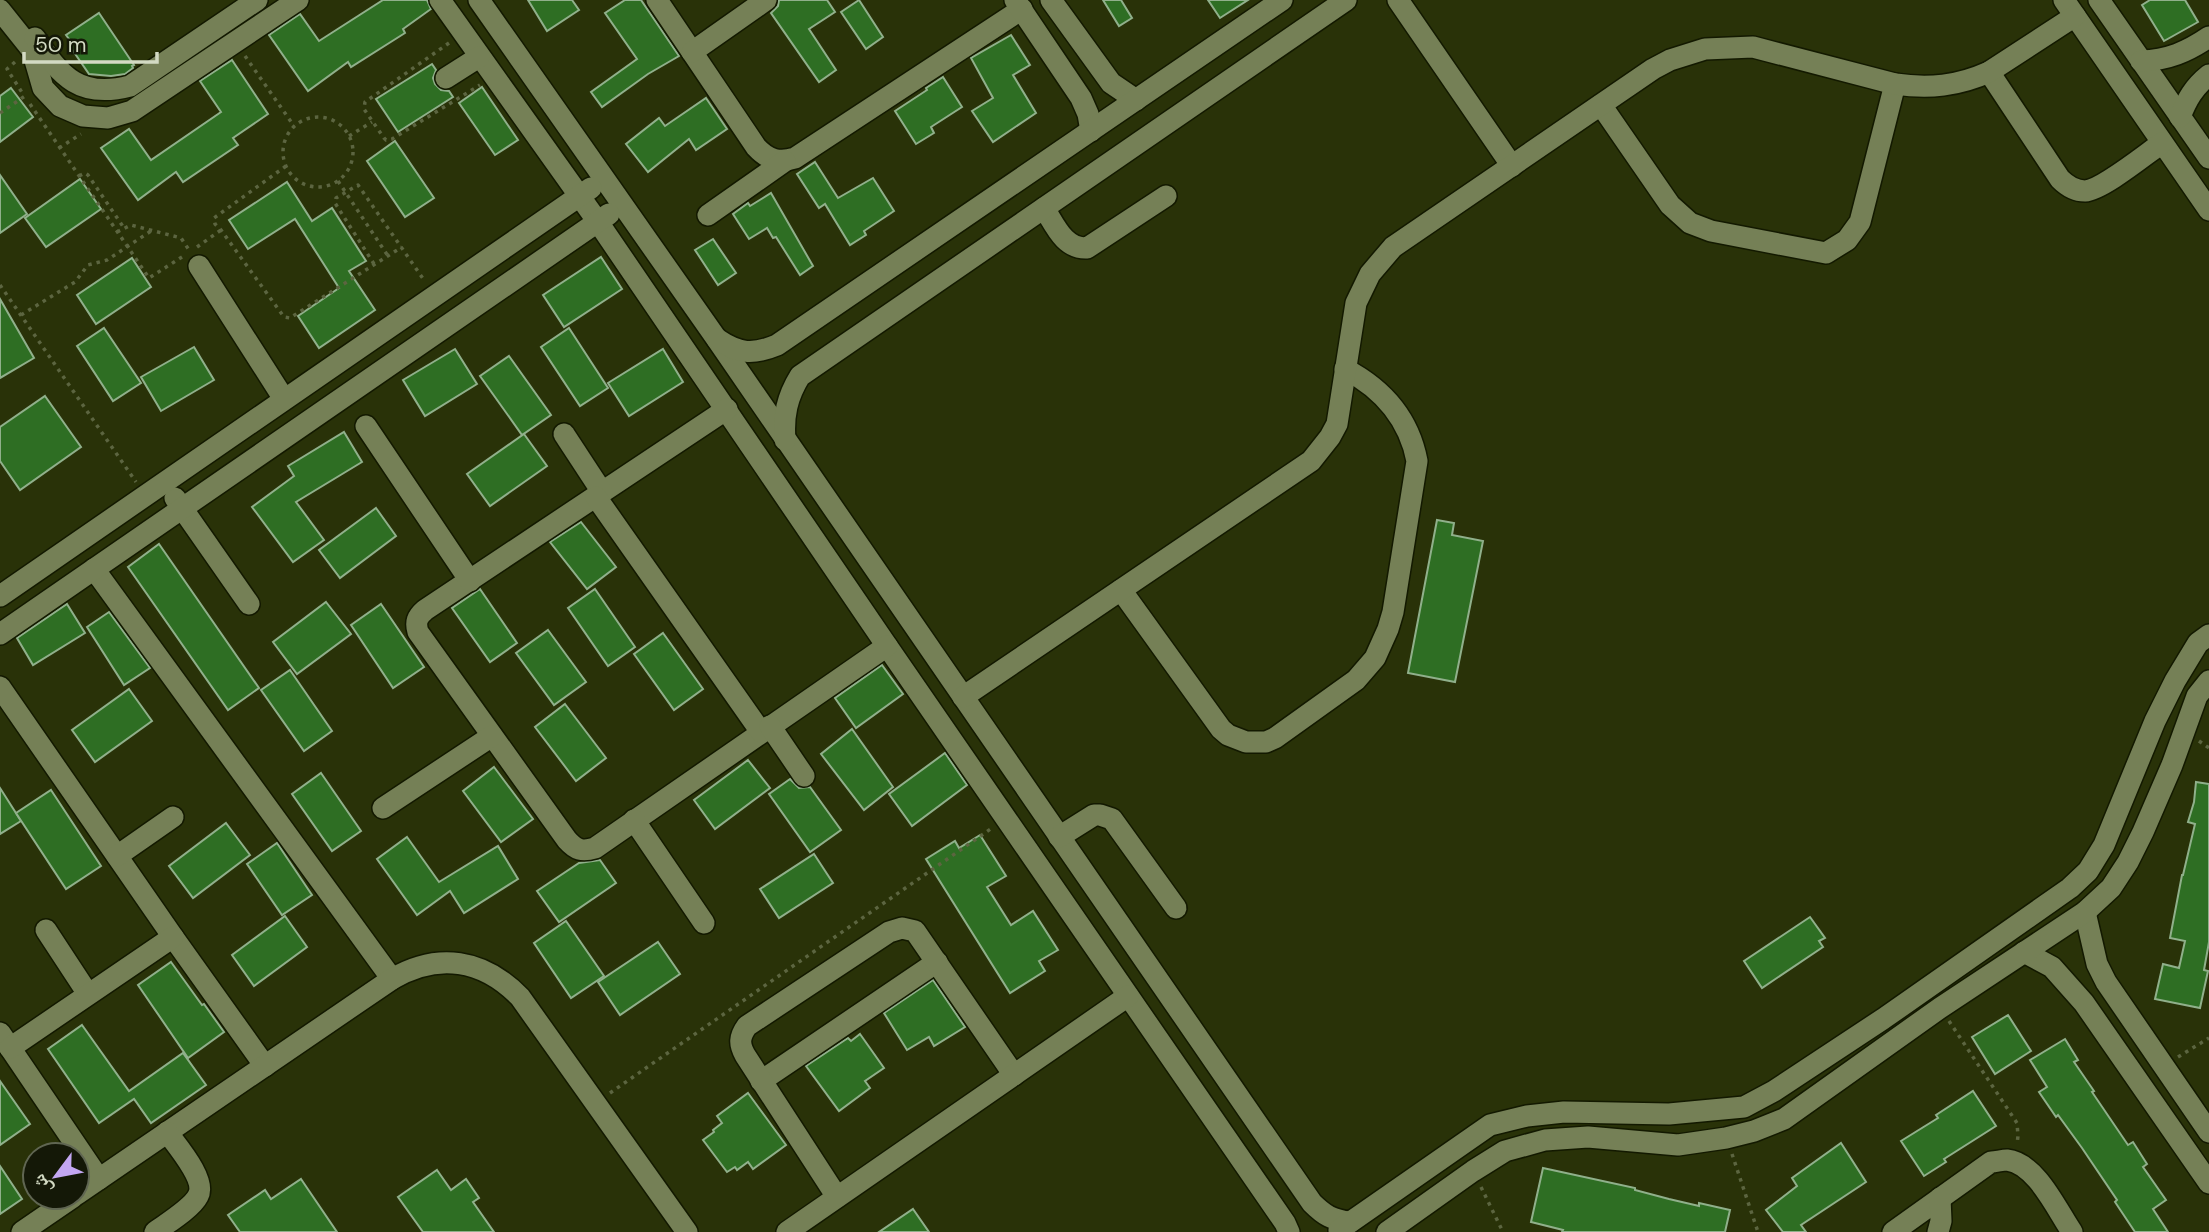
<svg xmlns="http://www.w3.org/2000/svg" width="2209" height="1232" viewBox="0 0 2209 1232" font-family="'DM Sans','Noto Naskh Arabic',sans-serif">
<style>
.building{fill:#2e6e23;stroke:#90b08b;stroke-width:2}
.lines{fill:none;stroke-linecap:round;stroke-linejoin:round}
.minor-casing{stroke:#131900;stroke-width:24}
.path{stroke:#5c6540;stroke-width:3.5;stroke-dasharray:3.5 5;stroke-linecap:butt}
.minor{stroke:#758056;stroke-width:21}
</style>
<rect width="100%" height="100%" fill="#293208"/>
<g class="building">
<path d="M383,0H427L431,9L403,29L405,33L351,67L348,62L308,91L269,35L300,14L319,41Z"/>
<path d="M528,0H572L579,10L547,31Z"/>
<path d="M625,0H641L679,56L648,74L602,107L591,92L637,59L605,13Z"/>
<path d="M779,0H827L835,12L809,29L836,70L819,82L771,13L778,6Z"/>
<path d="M859,0L883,37L866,49L841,12Z"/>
<path d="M1103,0H1121L1132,18L1119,26Z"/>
<path d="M1208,0H1248L1220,18Z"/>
<path d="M2150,0H2185L2198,22L2164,41L2142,5Z"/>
<path d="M99,13L134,65L132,66L133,68L125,74L111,76L89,74L69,45L72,43L66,35Z"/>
<path d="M1011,35L1030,65L1013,75L1036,113L993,142L972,111L993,98L971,58Z"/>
<path d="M232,60L268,114L233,138L238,145L183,182L176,172L138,200L101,148L129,129L151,160L221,112L200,81Z"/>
<path d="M432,64L436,70L433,78L435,84L441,90L449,91L453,97L398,132L376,99Z"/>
<path d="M943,77L962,107L931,127L934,133L916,144L895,111L927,90L926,88Z"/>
<path d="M482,87L518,140L495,155L459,103Z"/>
<path d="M11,88L33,117L0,142V96Z"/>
<path d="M706,98L727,129L696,150L689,139L648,172L626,144L659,118L665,126Z"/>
<path d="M395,141L434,198L405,217L367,161Z"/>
<path d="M815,162L838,198L873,178L894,211L864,231L866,235L850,245L825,204L819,208L797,174Z"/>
<path d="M0,175L27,214L0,233Z"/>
<path d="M80,179L101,209L46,247L25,218Z"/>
<path d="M287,182L312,221L332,208L366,261L349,271L375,310L319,348L298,316L339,288L295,219L248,249L229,220Z"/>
<path d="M771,193L813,266L800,275L776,237L773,238L767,228L749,239L733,214L748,203L750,206Z"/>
<path d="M713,239L736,273L718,285L695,250Z"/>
<path d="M601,257L622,289L564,327L543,295Z"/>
<path d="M132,258L151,287L96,324L77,295Z"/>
<path d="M0,299L34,358L0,378Z"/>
<path d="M104,328L141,383L113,401L77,346Z"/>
<path d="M569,328L608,388L580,406L541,347Z"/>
<path d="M194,347L214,380L161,411L141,377Z"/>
<path d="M455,349L477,384L425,416L403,380Z"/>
<path d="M663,349L683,382L629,416L608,383Z"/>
<path d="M509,356L551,415L522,435L480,376Z"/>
<path d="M45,396L81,447L20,490L0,461V427Z"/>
<path d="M344,432L362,462L296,502L324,540L293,562L252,507L294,476L288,466Z"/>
<path d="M524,434L547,466L490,506L467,474Z"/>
<path d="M376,508L396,536L340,578L319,550Z"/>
<path d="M1437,520L1454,523L1452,535L1483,541L1455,682L1408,673Z"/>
<path d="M581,522L616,567L587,589L550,542Z"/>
<path d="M159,544L259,688L228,710L128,567Z"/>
<path d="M480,589L517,643L490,662L452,608Z"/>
<path d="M595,589L635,647L608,666L568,608Z"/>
<path d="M326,602L351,634L297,674L273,642Z"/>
<path d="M67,604L85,633L33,665L17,638Z"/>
<path d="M381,604L424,667L393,688L351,625Z"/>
<path d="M109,612L150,668L124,685L87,627Z"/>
<path d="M548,630L586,682L554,705L516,653Z"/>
<path d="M663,633L703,689L674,710L634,654Z"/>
<path d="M882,665L903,694L856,728L835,698Z"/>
<path d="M290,670L332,731L304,751L261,690Z"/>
<path d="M129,689L152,721L95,762L72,730Z"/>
<path d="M565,704L606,758L576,781L535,727Z"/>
<path d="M852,729L893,787L864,810L821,754Z"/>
<path d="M945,753L967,785L912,826L889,794Z"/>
<path d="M748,760L770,788L715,829L694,800Z"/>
<path d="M494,767L533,819L501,842L463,791Z"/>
<path d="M321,773L361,831L332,851L292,794Z"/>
<path d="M790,779L799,788L810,787L841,830L810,852L769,794Z"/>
<path d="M2196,782L2209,784V942L2204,970L2208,971L2200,1008L2155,999L2163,964L2179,968L2185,941L2170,938L2182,875H2183L2195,824L2188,822L2194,802Z"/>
<path d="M0,788L21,821L0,834Z"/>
<path d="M51,790L101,866L66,889L16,813Z"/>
<path d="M226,823L250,855L193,898L169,866Z"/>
<path d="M980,835L1006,876L987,887L1011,925L1033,911L1058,950L1039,961L1045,971L1010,993L926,859L955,841L959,848Z"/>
<path d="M407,837L439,882L498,846L518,879L464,913L450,891L417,915L377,859Z"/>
<path d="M277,843L312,895L282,915L247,864Z"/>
<path d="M814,854L833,883L779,918L760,889Z"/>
<path d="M600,860L616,883L559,922L537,891L579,863Z"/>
<path d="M285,916L307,947L254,986L232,955Z"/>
<path d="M1810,917L1825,938L1819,941L1823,947L1762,988L1744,961Z"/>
<path d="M566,921L604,976L571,998L534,943Z"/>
<path d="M658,942L680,974L620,1015L598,982Z"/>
<path d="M171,962L202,1005L204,1004L224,1032L188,1058L138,985Z"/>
<path d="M933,980L965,1027L934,1046L929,1037L907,1050L884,1013Z"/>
<path d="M2008,1015L2031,1051L1995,1074L1972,1037Z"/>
<path d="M82,1025L129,1091L183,1053L206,1085L151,1123L134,1099L99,1123L48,1049Z"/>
<path d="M860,1034L884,1068L865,1081L870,1088L839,1111L806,1066L848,1038L851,1041Z"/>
<path d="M2065,1039L2078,1060L2074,1062L2094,1091L2092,1092L2128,1145L2133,1142L2147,1164L2143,1167L2166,1200L2153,1209L2168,1232H2135L2115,1202L2117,1200L2082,1148L2058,1115L2056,1117L2039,1092L2047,1087L2030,1060Z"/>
<path d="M0,1081L30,1124L0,1145Z"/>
<path d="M1973,1091L1996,1126L1944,1159L1946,1162L1924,1176L1901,1141L1938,1118L1936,1115Z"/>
<path d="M748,1093L786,1145L753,1169L748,1162L737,1170L735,1167L727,1172L703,1140L714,1132L713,1130L722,1123L717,1116Z"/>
<path d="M1841,1143L1866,1182L1801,1225L1806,1232H1783L1766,1210L1797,1186L1792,1178Z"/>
<path d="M0,1166L22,1199L0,1214Z"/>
<path d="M1543,1168L1635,1188V1190L1669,1199L1699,1206V1203L1730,1210L1725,1232H1562L1563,1230L1531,1222Z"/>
<path d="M437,1170L451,1190L466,1179L479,1198L473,1202L494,1232H423L398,1197Z"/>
<path d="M301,1179L337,1232H240L228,1215L265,1190L271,1199Z"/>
<path d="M913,1209L929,1232H879Z"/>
</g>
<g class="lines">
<g class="minor-casing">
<g id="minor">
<path d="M440,0L598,222L887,646L1285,1223L1289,1232"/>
<path d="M479,0L716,338L1312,1203C1324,1215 1332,1220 1350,1222"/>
<path d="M657,0L756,147C768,160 779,163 795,158L1022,9"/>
<path d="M1015,0L1081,98L1088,114L1091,131"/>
<path d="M1051,0L1111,83L1136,100"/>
<path d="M1398,0L1512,166"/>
<path d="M2064,0L2209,210"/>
<path d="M2099,0L2209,158"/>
<path d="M0,10L32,50L43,88L60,106L83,116L108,118L132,111L298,0"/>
<path d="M35,38C61,77 80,99 130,86L257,0"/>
<path d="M692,52L766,0"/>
<path d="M2141,61C2168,60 2187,52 2209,37"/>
<path d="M1989,72L2060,179C2067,186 2075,191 2085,191C2102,190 2146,154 2162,143"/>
<path d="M446,78L479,57"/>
<path d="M1601,105L1670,205L1690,223L1711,231L1826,253L1847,240L1860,222L1895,84"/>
<path d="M2180,117C2187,99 2194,87 2209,75"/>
<path d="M1044,208C1055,225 1064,249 1087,248L1166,196"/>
<path d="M708,215L785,161"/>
<path d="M199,266L284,399"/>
<path d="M717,339C739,354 753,355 777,345L1282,0"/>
<path d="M727,409L425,610C417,617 415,622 418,632L567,840C576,850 582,852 595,848L887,646"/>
<path d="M366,426L470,581"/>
<path d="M564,434L602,492"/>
<path d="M785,440C783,416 787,397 800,376L1346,0"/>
<path d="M596,497L761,732"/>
<path d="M175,498L249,604"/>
<path d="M94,569L392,979"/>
<path d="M1121,590L1221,729L1228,735L1246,742H1266L1275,738L1356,680L1375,658L1388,629L1393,612L1417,461C1409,419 1383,389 1345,369"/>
<path d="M0,596L591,188"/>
<path d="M0,634L609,214"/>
<path d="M0,687L173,937L265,1066"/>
<path d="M963,697L1311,461L1330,437L1337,424L1356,303L1370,274L1393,247L1653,69L1670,60L1705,49L1753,47L1895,84C1929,89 1958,86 1989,72L2075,16"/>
<path d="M770,726L804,776"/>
<path d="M383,808L492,736"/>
<path d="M634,820L704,923"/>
<path d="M1059,837L1094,815H1100L1112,819L1176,908"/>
<path d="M117,856L173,817"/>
<path d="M2085,912L2097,964L2106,982L2209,1132"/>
<path d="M46,930L88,994"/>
<path d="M2024,952L2052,967L2084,1003L2209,1183"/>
<path d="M0,1033L99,1179"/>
<path d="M10,1048L173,937"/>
<path d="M761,1081L937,962"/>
<path d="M77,1194L392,979C438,952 483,959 520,997L687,1232"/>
<path d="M837,1197L745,1055C739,1044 739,1037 747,1026L889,932L902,928L915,931L1014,1075"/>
<path d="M1339,1230L1490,1125L1527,1116L1564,1112L1669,1114L1744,1107L1774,1091L1883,1019L2070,888L2088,871L2104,845L2155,721L2175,681L2198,643L2209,635"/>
<path d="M22,1232L73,1197"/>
<path d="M155,1232C166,1224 192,1208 198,1196C207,1180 177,1146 167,1132"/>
<path d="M787,1232L1128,996"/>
<path d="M1387,1232L1473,1171L1505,1151L1545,1140L1588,1137L1678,1145L1726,1138L1754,1131L1784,1119L1940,1008L2085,912L2111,888L2128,862L2143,832L2172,765L2197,696L2209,681"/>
<path d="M1893,1232L1991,1162C1996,1162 2002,1160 2007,1160C2036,1163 2057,1210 2072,1232"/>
<path d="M1938,1232L1941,1221L1940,1198"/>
</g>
</g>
<g class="path">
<path d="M449,43L365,102L364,109L384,138L386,140L392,139L480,85"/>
<path d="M245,56L294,126"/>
<path d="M15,62L7,69L23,94"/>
<path d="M30,104L149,278L182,257"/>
<path d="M0,113L25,96"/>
<circle cx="318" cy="152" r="35"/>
<path d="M349,136L372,122"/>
<path d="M59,148L81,134"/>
<path d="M286,166L214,218L215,224L221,230L284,317L290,318L402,247"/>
<path d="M79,176L85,173L88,175L124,228"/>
<path d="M338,181L388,256"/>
<path d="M117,232L131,225L181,238L189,250"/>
<path d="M197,247L221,230"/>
<path d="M374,264L335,203L336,198L358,185L424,280"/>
<path d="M0,285L136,482"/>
<path d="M21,315L75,282L88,265L107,260L151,231"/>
<path d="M2199,741L2209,748"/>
<path d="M1949,1021L2017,1123L2018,1136L2017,1144"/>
<path d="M2178,1057L2209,1038"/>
<path d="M610,1093L992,828"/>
<path d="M1732,1154L1758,1232"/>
<path d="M1481,1187L1503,1232"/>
</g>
<use href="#minor" class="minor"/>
</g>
<g transform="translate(56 1176) rotate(238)"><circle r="33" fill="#141807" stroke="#606652" stroke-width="2"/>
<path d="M0-5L12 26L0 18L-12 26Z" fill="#c3a7f2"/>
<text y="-10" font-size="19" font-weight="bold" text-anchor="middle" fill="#d3dac3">ش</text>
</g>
<path d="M24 52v10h133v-10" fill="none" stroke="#d3dac3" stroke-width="3.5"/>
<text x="35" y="52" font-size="21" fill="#d3dac3" stroke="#141807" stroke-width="5" paint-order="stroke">50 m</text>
</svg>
